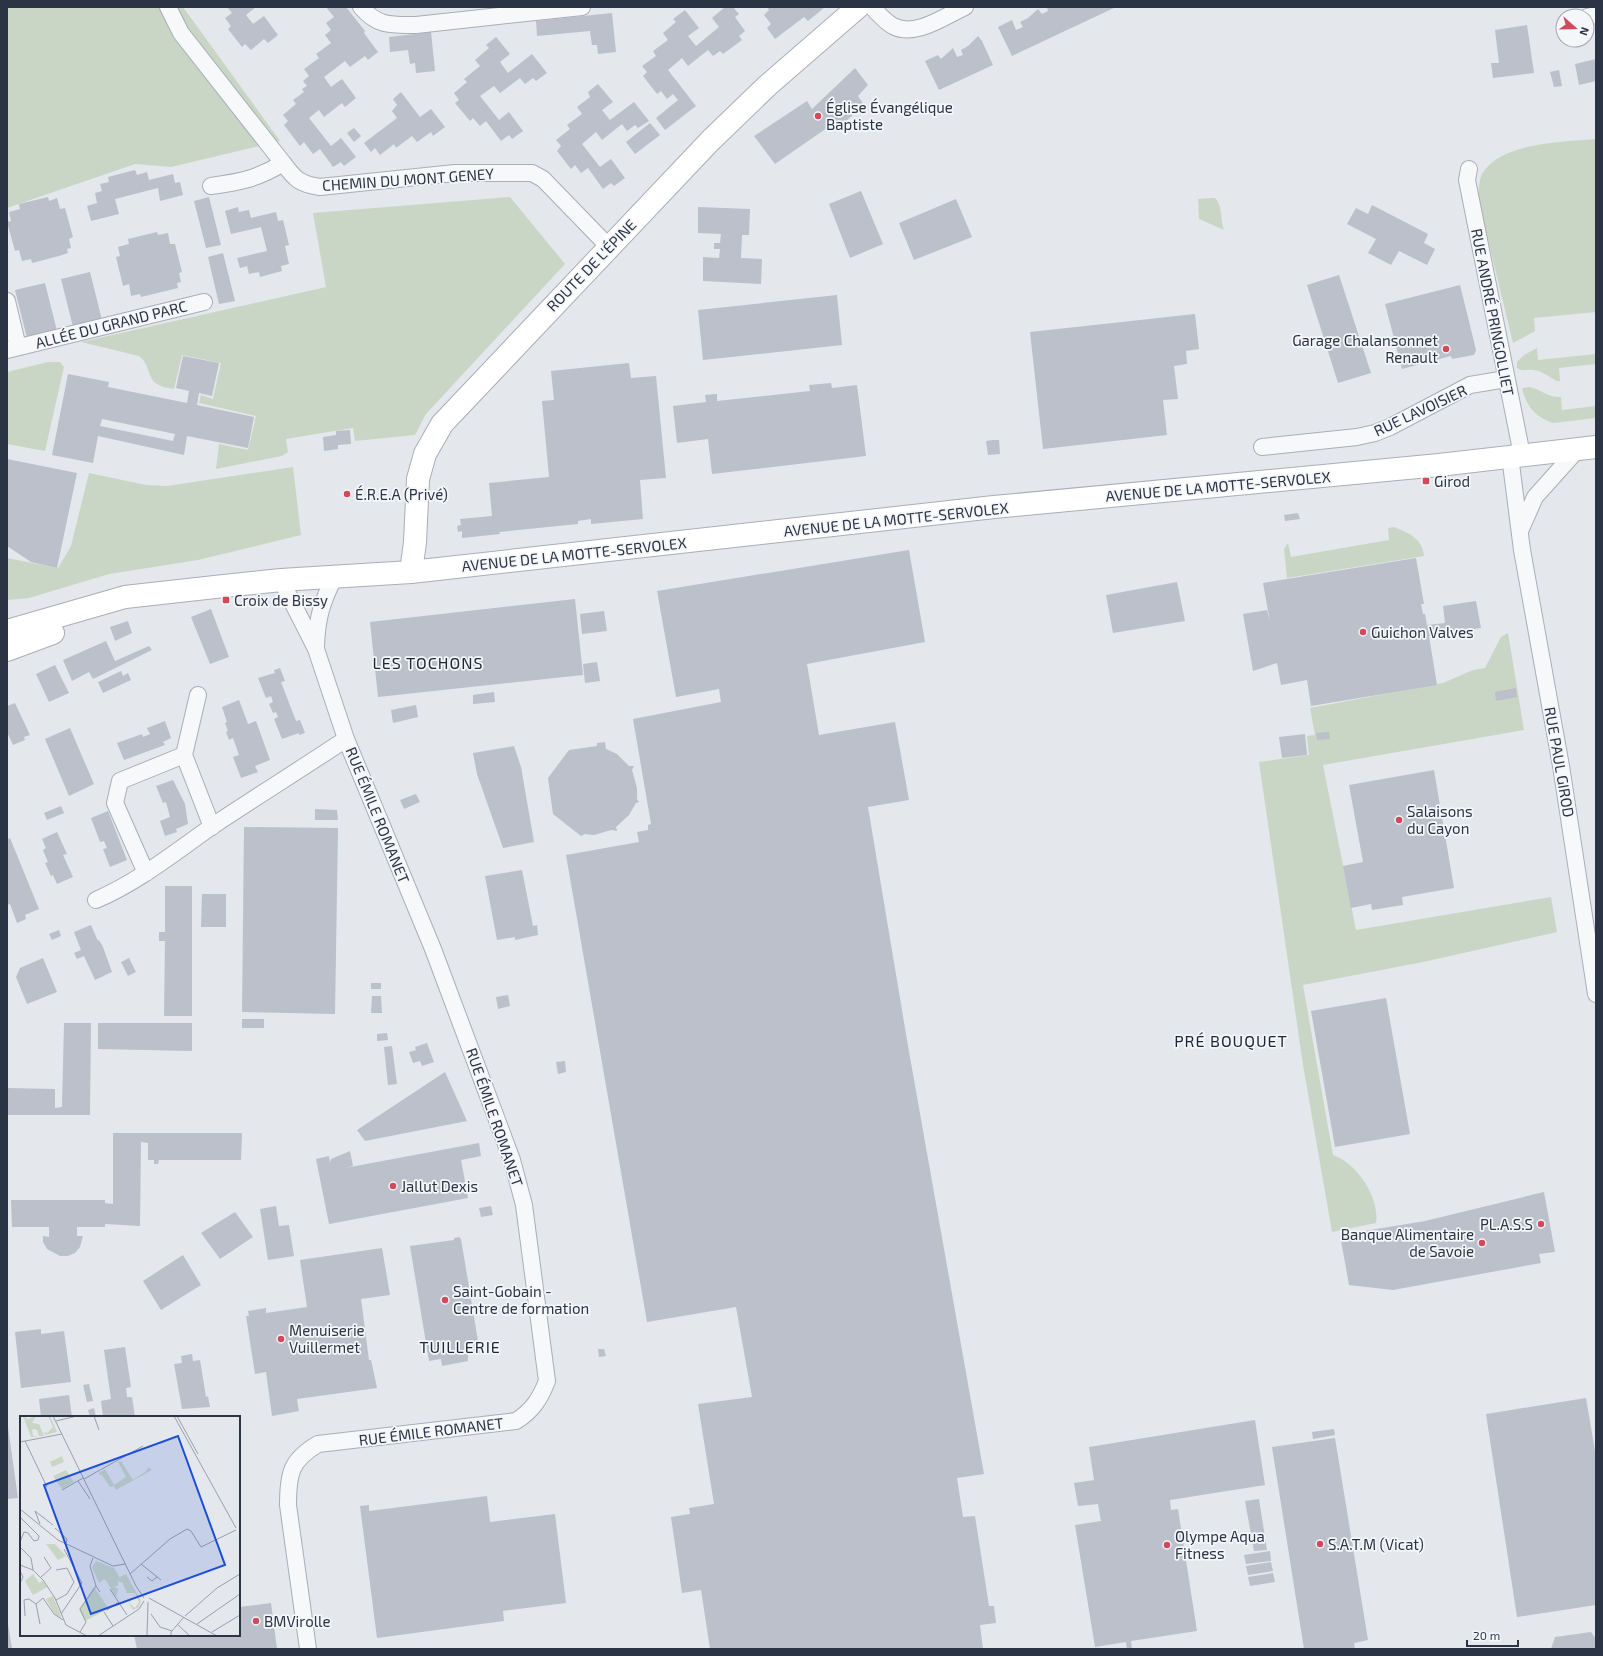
<svg xmlns="http://www.w3.org/2000/svg" width="1603" height="1656" viewBox="0 0 1603 1656" font-family="'Exo 2',sans-serif">
<rect width="100%" height="100%" fill="#e4e7ec"/>
<path fill="#c9d6c5" d="M7,7H183L280,141L171,167L135,164L7,208Z
M1596,139V312L1534,318L1535,331L1513,343L1478,198C1479,190 1479,180 1482,174C1501,142 1563,142 1596,139Z
M510,197L565,264L426,414L415,435L355,441L353,428L286,439L288,452L282,456L216,469L219,444L248,450L256,416L199,403L201,395L213,399L221,363L182,355L174,389C141,385 155,368 139,356L81,342L326,287L313,213Z
M1211,198H1215C1223,206 1220,220 1224,230L1199,219L1198,199Z
M1537,348L1538,360L1596,354V364L1559,368L1560,381H1557C1549,377 1543,371 1533,370C1527,369 1522,372 1517,368V362L1524,355Z
M48,362H60L64,367L45,451L7,444V372Z
M1529,387C1541,389 1548,398 1561,397L1562,410L1596,406V418L1553,423C1534,416 1527,407 1522,388Z
M293,467L301,535L198,560L109,574L29,598L7,600V558L58,568L71,546L89,473L146,485L167,486Z
M1394,527C1409,533 1423,539 1424,556L1287,578L1284,549L1288,543L1291,557L1389,540L1388,528Z
M1508,633L1524,730L1323,765L1356,930L1551,897L1557,932L1423,962L1303,985L1333,1155C1357,1163 1380,1198 1376,1223L1332,1232L1303,1065L1259,762L1309,755L1307,736L1315,735L1310,708L1443,683L1473,670L1485,668L1501,637Z"/>
<path fill="#bbc0ca" fill-rule="evenodd" d="M227,7H256L246,15L253,24L264,16L278,35L268,43L264,39L251,50L245,44L242,47L228,29L231,26L225,18L232,13Z
M326,7H346L365,31L364,33L378,52L368,60L365,56L350,67L345,61L324,77L331,87L342,79L356,98L345,107L342,103L324,117L319,110L309,118L331,146L341,138L356,157L344,166L341,162L333,167L320,149L313,154L304,142L300,146L284,125L288,121L283,115L296,104L293,100L304,92L302,89L307,86L303,81L309,76L304,69L319,58L316,54L331,43L325,35L331,30L326,23L334,17Z
M725,7H733L739,14L735,17L745,31L739,36L742,40L723,54L720,51L713,56L708,50L688,66L682,58L668,70L696,106L665,130L656,118L678,100L673,94L667,99L661,91L657,94L643,76L647,72L642,66L656,56L653,51L668,40L663,33L676,22L673,19L685,10L699,28L688,36L696,46L719,27L712,18Z
M767,7H823L824,8L808,21L804,17L775,39L767,28L771,24L764,15L769,10Z
M1047,7H1116L1012,56L998,27L1012,20L1016,30L1023,27L1020,22L1028,18L1038,9L1042,14L1048,11Z
M612,13L616,52L598,54L597,45H592L590,31L537,36L536,21Z
M1527,25L1534,73L1493,78L1491,63H1499L1495,30Z
M431,32L435,71L416,73L415,63L410,64L408,50L390,52L389,37Z
M978,36L982,41L993,65L939,90L925,61L938,55L941,59L953,48L957,57L963,55L961,50L968,46Z
M496,37L510,54L500,62L508,73L532,54L547,73L536,81L533,78L525,84L520,78L500,93L494,86L480,96L499,120L509,112L523,131L512,139L509,135L501,141L486,121L480,126L473,118L470,121L455,103L459,100L454,93L467,82L464,79L480,66L475,60L489,48L486,45Z
M1596,59V81L1579,85L1575,64Z
M855,68L868,85L858,96L864,105L837,129L834,123L775,164L754,136L807,101L812,109Z
M1559,70L1562,86L1554,87L1550,72Z
M598,84L613,102L602,110L610,120L634,102L649,121L638,128L635,125L627,131L622,124L602,140L596,132L582,144L600,167L611,159L625,178L614,186L611,183L603,189L588,168L581,173L575,165L571,169L557,151L561,146L556,140L570,129L567,125L582,114L577,107L590,97L588,92Z
M401,92L420,117L431,109L445,127L433,136L431,132L417,142L412,136L396,148L394,144L380,155L375,148L371,152L364,143L397,118L392,111L397,105L393,99Z
M650,123L660,135L635,154L626,142Z
M354,128L361,136L354,142L347,133Z
M135,170L137,175L147,172L149,180L173,174L175,183L180,182L183,195L160,201L158,188L115,199L119,214L91,221L87,206L97,203L95,193L102,191L100,184L109,182L108,177Z
M861,191L883,244L850,258L829,204Z
M48,197L49,201L57,198L60,209L65,208L73,237L69,239L71,248L67,249L68,253L59,256L32,263L31,259L22,261L19,250L15,251L7,222L11,221L9,212L20,209L19,204Z
M209,197L221,245L206,248L194,201Z
M956,199L972,237L914,260L899,223Z
M1372,205L1428,234L1424,243L1435,249L1427,265L1399,251L1391,265L1368,253L1376,239L1347,224L1356,208L1368,214Z
M238,207L239,212L249,210L251,218L276,212L278,221L283,220L289,245L285,246L289,264L281,266L282,271L260,277L259,272L249,274L247,266L240,268L237,258L267,251L261,227L231,234L225,211Z
M698,207L750,209L749,235H742L741,258L762,259L761,284L703,281V257L719,258L720,249H714V243H720L721,234L698,233Z
M157,232L158,235L168,233L170,244H175L182,272L179,273L181,282L177,283L178,288L141,297L140,294L131,296L129,284L123,286L116,257L120,256L118,247L129,244L128,239Z
M223,253L235,301L219,304L208,257Z
M90,272L102,320L73,327L61,279Z
M1339,275L1371,373L1338,383L1307,285Z
M45,283L57,331L27,338L15,290Z
M1460,285L1476,350L1474,355L1452,359L1451,356L1402,369L1385,304Z
M837,295L842,345L703,360L698,310Z
M1195,314L1199,349L1186,351L1187,364L1174,366L1178,399L1163,400L1167,435L1043,449L1030,332Z
M183,356L219,363L212,396L199,393L197,405L254,417L248,448L187,436L184,455L98,436L93,463L52,455L68,374L109,382L108,387L187,403L189,391L176,388ZM102,419L175,434L173,441L100,426Z
M629,363L631,378L656,376L666,478L640,480L643,519L591,524V519L578,521V524L499,532L500,534L462,538V531L458,532L457,526L461,525L460,519L492,516L489,483L549,477L542,401L554,400L551,371Z
M831,383L832,388L857,385L866,456L712,474L708,439L677,443L673,406L706,402L705,395L717,394V401L810,391L809,385Z
M350,430L351,444L338,445V449L324,451L323,437L336,435V431Z
M993,440H999L1000,454L988,455L986,441Z
M7,459L77,473L57,568L31,562L7,546Z
M1298,513L1300,519L1285,521L1284,515Z
M909,550L925,642L807,664L819,735L895,722L909,800L868,807L908,1046L984,1474L957,1478L963,1517L975,1516L989,1606H994L996,1623L980,1625L983,1649H710L701,1590L682,1593L671,1517L690,1514L689,1508L714,1504L698,1404L752,1397L736,1307L647,1322L566,855L639,842L637,832L648,830V825L651,824L633,719L721,702L719,689L676,697L657,591Z
M1416,558L1424,604H1421L1423,614H1425L1427,625L1445,623L1443,606L1476,601L1481,628L1429,636L1437,685L1311,706L1307,680L1281,685L1277,663L1253,671L1243,614L1267,610L1270,622L1263,583Z
M1177,582L1185,621L1113,633L1106,595Z
M575,599L583,675L378,697L370,622Z
M211,609L229,657L210,664L191,617Z
M604,611L607,631L582,634L580,614Z
M128,621L132,633L115,641L110,627Z
M106,641L115,661L149,646L152,650L93,679L89,672L72,681L63,660Z
M597,662L600,681L585,683L583,664Z
M55,665L69,693L49,702L36,674Z
M280,668L285,681L281,682L296,721L300,720L305,733L299,735V733L282,739L274,719L278,717L276,712L273,713L269,704L273,702L271,696L266,698L258,678L275,673L274,670Z
M121,671L123,676L128,673L131,680L103,693L98,682Z
M1516,688L1517,697L1496,701L1495,692Z
M494,692L495,702L473,704V695Z
M239,700L248,724L256,721L270,760L255,766L258,772L241,778L233,757L239,755L233,738L229,740L226,732L228,731L225,723L227,722L222,707Z
M15,703L30,735L24,737L25,740L13,745L7,732V706Z
M416,705L418,717L393,723L391,710Z
M165,721L171,738L163,742L165,745L124,760L117,743L142,734L143,737L150,734L147,728Z
M70,728L94,784L69,796L45,739Z
M1329,732L1330,739L1317,740L1316,733Z
M1305,734L1307,755L1282,758L1279,737Z
M605,742L606,749L617,754L629,766H634L632,770L637,788V799L639,802L636,803L629,815L616,827L617,831L611,830L594,835L585,834L581,836L553,814L548,778L569,750L597,746V743Z
M514,746L521,767L534,842L503,848L477,774L473,753Z
M1434,770L1454,888L1402,897L1403,905L1372,910L1371,904L1351,908L1343,866L1363,862L1349,785Z
M173,780L185,804L188,824L176,829L177,832L165,836L160,821L170,817L166,802L163,803L156,786Z
M416,794L420,802L404,809L400,800Z
M61,806L64,813L47,820L44,813Z
M315,809L337,810L338,820H315Z
M108,811L127,860L110,867L103,849L107,848L104,841L100,842L91,818Z
M244,827L338,828L335,1014L242,1012Z
M57,832L67,854L63,855L73,877L57,884L53,875L51,876L45,863L48,862L43,850L46,848L42,839Z
M10,838L39,909L25,915L26,919L17,923L10,904L7,905V840Z
M522,870L533,926L537,925L538,935L515,940V937L497,940L485,876Z
M165,886H192V1016H164L165,941H159V932H165Z
M202,894H226V927H201Z
M91,925L98,941L99,940L103,947L112,972L95,980L84,956L77,959L74,953L81,950L74,932Z
M59,930L61,936L52,940L49,934Z
M43,958L57,992L27,1004L16,977L20,968Z
M129,958L136,972L128,976L121,962Z
M371,983H381V989H371Z
M508,995L510,1006L498,1009L496,997Z
M372,996H381L382,1013H371Z
M1386,998L1410,1134L1335,1147L1311,1011Z
M242,1019H264V1028H242Z
M64,1023H91L90,1115H7V1088L55,1089V1108L62,1107Z
M98,1023H192V1051L98,1049Z
M387,1033L388,1040L377,1041V1034Z
M427,1043L434,1062L422,1066L420,1061L413,1063L409,1052L416,1050L415,1047Z
M392,1046L397,1084L388,1085L384,1047Z
M565,1061L566,1072L558,1074L556,1062Z
M445,1072L467,1121L365,1141L357,1130Z
M113,1133H242L241,1160H159L158,1164H154V1160H148V1143L141,1142L140,1226L105,1224V1227H77V1236H83L80,1247L75,1253L68,1256H60L47,1249L43,1242V1236L49,1237V1227H12L11,1200H105V1203L113,1204Z
M479,1143L481,1156L461,1160L468,1198L329,1224L316,1159L329,1156L330,1163L331,1159L350,1151L353,1166L345,1168Z
M1544,1192L1555,1252L1539,1254L1541,1263L1393,1290L1349,1285L1340,1235L1425,1221Z
M276,1206L279,1226L289,1225L294,1256L268,1260L260,1209Z
M491,1206L493,1215L481,1217L479,1208Z
M235,1212L253,1237L220,1259L201,1233Z
M459,1237L461,1239L480,1353L468,1355V1361L442,1366L441,1359L429,1361L410,1246L454,1240V1238Z
M382,1248L390,1295L361,1299L369,1360H371L377,1388L297,1399L299,1411L272,1416L266,1372L255,1374L246,1316H249L248,1311L266,1308V1313L307,1307L300,1260Z
M183,1255L201,1285L161,1310L143,1281Z
M41,1329V1334L64,1331L71,1382L21,1388L15,1332Z
M125,1347L131,1387L126,1388L127,1397H132L135,1417H103L101,1401L111,1399L104,1350Z
M598,1349H604L606,1356L599,1357Z
M192,1354L193,1361L200,1360L206,1397L208,1396L210,1407L182,1409L174,1364L182,1363L181,1356Z
M89,1384L93,1401L87,1402L83,1385Z
M69,1395L72,1417H41L39,1399Z
M1586,1398L1596,1457V1605L1517,1617L1486,1414Z
M94,1408L96,1417H90L88,1410Z
M7,1420L18,1498L7,1499Z
M1255,1420L1265,1485L1170,1500L1171,1510L1178,1509L1197,1631L1131,1641L1132,1649H1127L1126,1642L1095,1647L1075,1525L1101,1521L1098,1504L1078,1506L1074,1483L1094,1480L1089,1447Z
M1334,1429L1335,1435L1313,1439L1312,1432Z
M1335,1438L1368,1640L1354,1643L1355,1649H1304L1272,1447Z
M487,1496L490,1522L555,1514L566,1603L503,1611L504,1621L377,1638L360,1506L369,1505V1511Z
M1259,1499L1267,1550L1254,1551L1245,1501Z
M1270,1551L1271,1561L1246,1564L1244,1555Z
M1271,1562L1273,1571L1248,1575L1246,1566Z
M1273,1573L1275,1582L1250,1586L1248,1577Z
M271,1603L277,1649H137L134,1635H239V1607Z
M7,1624H8L12,1649H7Z
M1591,1632L1596,1639L1595,1649H1551L1555,1637Z"/>
<g fill="none" stroke-linecap="round" stroke-linejoin="round">
<g stroke="#a9aeb7" stroke-width="18">
<path id="street" d="M168,7L181,33L283,163C257,179 240,182 211,186
M361,7C378,27 392,25 416,25L582,7
M872,7C878,13 885,22 893,26C915,38 945,16 965,7
M1587,17L1596,15
M283,163C295,179 299,184 320,187L455,173H532L543,179L609,247
M1469,169L1467,180L1522,455
M7,301L18,347
M7,350L204,302
M1262,447L1357,437L1375,433L1390,427L1470,385L1506,379
M1510,456L1522,550L1561,766L1596,994
M1520,531L1535,497L1578,449
M281,580L316,649L346,739L433,949L512,1160L524,1205L547,1381C540,1399 532,1411 516,1421L318,1444C291,1460 288,1473 288,1505L308,1649
M316,646C317,618 322,601 335,576
M198,695L184,755L212,827
M146,873L115,803L120,781L184,755
M96,900C138,882 174,853 211,827C256,797 301,769 346,739"/>
</g>
<g stroke="#a9aeb7" stroke-width="24">
<path id="secondary" d="M411,572L415,542L418,479L425,454L442,424L710,141L767,86L858,7
M7,631L125,597L215,587L281,580L411,572L994,507L1439,465L1596,447
M7,650L53,633"/>
</g>
<use href="#street" stroke="#f7f8fa" stroke-width="16"/>
<use href="#secondary" stroke="#fff" stroke-width="22"/>
</g>
<g fill="#d1495b" stroke="#f4f6f9" stroke-width="1.5">
<circle cx="818" cy="116" r="4"/>
<circle cx="1446" cy="349" r="4"/>
<rect x="1422" y="477" width="8" height="8" rx="2"/>
<circle cx="347" cy="494" r="4"/>
<rect x="222" y="596" width="8" height="8" rx="2"/>
<circle cx="1363" cy="632" r="4"/>
<circle cx="1399" cy="820" r="4"/>
<circle cx="393" cy="1186" r="4"/>
<circle cx="1541" cy="1224" r="4"/>
<circle cx="1482" cy="1243" r="4"/>
<circle cx="445" cy="1300" r="4"/>
<circle cx="281" cy="1339" r="4"/>
<circle cx="1320" cy="1544" r="4"/>
<circle cx="1167" cy="1545" r="4"/>
<circle cx="256" cy="1621" r="4"/>
</g>
<g text-anchor="middle" dominant-baseline="central" stroke-width="3.5" stroke-linejoin="round" paint-order="stroke">
<g font-size="15" fill="#2b3445" stroke="#f4f6f9" text-anchor="start">
<text x="826" y="107">Église Évangélique<tspan x="826" dy="17">Baptiste</tspan></text>
<text x="1438" y="340" text-anchor="end">Garage Chalansonnet<tspan x="1438" dy="17">Renault</tspan></text>
<text x="1434" y="481">Girod</text>
<text x="355" y="494">É.R.E.A (Privé)</text>
<text x="234" y="600">Croix de Bissy</text>
<text x="1371" y="632">Guichon Valves</text>
<text x="1407" y="811">Salaisons<tspan x="1407" dy="17">du Cayon</tspan></text>
<text x="401" y="1186">Jallut Dexis</text>
<text x="1533" y="1224" text-anchor="end">PL.A.S.S</text>
<text x="1474" y="1234" text-anchor="end">Banque Alimentaire<tspan x="1474" dy="17">de Savoie</tspan></text>
<text x="453" y="1291">Saint-Gobain -<tspan x="453" dy="17">Centre de formation</tspan></text>
<text x="289" y="1330">Menuiserie<tspan x="289" dy="17">Vuillermet</tspan></text>
<text x="1175" y="1536">Olympe Aqua<tspan x="1175" dy="17">Fitness</tspan></text>
<text x="1328" y="1544">S.A.T.M (Vicat)</text>
<text x="264" y="1621">BMVirolle</text>
</g>
<g font-size="15" fill="#2b3445" stroke="#f4f6f9">
<text transform="translate(408 179) rotate(-4)">CHEMIN DU MONT GENEY</text>
<text transform="translate(591 265) rotate(-46)">ROUTE DE L'ÉPINE</text>
<text transform="translate(1493 312) rotate(79)">RUE ANDRÉ PRINGOLLIET</text>
<text transform="translate(111 324) rotate(-14)">ALLÉE DU GRAND PARC</text>
<text transform="translate(1420 410) rotate(-25)">RUE LAVOISIER</text>
<text transform="translate(1218 486) rotate(-5)">AVENUE DE LA MOTTE-SERVOLEX</text>
<text transform="translate(896 519) rotate(-6)">AVENUE DE LA MOTTE-SERVOLEX</text>
<text transform="translate(574 554) rotate(-6)">AVENUE DE LA MOTTE-SERVOLEX</text>
<text transform="translate(1560 762) rotate(80)">RUE PAUL GIROD</text>
<text transform="translate(378 815) rotate(68)">RUE ÉMILE ROMANET</text>
<text transform="translate(495 1117) rotate(71)">RUE ÉMILE ROMANET</text>
<text transform="translate(431 1431) rotate(-7)">RUE ÉMILE ROMANET</text>
</g>
<g font-size="16" letter-spacing="1" fill="#1d2536" stroke="#f4f6f9">
<text x="428" y="662">LES TOCHONS</text>
<text x="1231" y="1040">PRÉ BOUQUET</text>
<text x="460" y="1346">TUILLERIE</text>
</g>
</g>
<g transform="translate(20 1416)">
<rect width="220" height="220" fill="#e4e7ec"/>
<path d="M3,0L8,3L16,0L12,7L19,8L24,20H19L17,14L14,13L12,14L13,20L18,21H11ZM28,0H30L37,16L25,19L24,16L27,17L33,11ZM42,40L44,46L32,51L30,46ZM101,45L113,64L125,56L129,51L132,54L96,74L94,70L90,71L82,59L78,58L85,53L94,69L106,61L98,46ZM46,54L54,66L42,73L33,60ZM26,128H35L46,140L38,144ZM76,145L94,152L103,167L98,165V170H94L98,173L96,181L85,163L79,167L72,151ZM13,158L19,167L23,165L27,171L13,179L5,165ZM106,158L121,185L119,191L113,194L108,186L115,192L119,186L115,177H107L100,161ZM74,171L89,193L65,205L59,193ZM33,180L40,197L41,203L34,197L26,183Z" fill="#c9d6c5"/>
<path fill="none" stroke="#9a9fa9" stroke-width="1" d="M33,0L116,170L124,182M74,0L79,14M154,0L216,112M157,0L178,38M36,5L57,0M5,25L27,71M0,26L42,18M64,63L123,30M58,65L70,83M42,74L63,62M0,93L38,124L93,150L105,148M0,101L19,120L18,124L14,125L8,117L4,116L0,126M20,108L15,95L33,109M35,112L47,123L46,128M0,131L11,142L13,154M73,142L70,150L76,170M121,148L141,164M0,149L13,154L23,164L35,182L46,209L67,220M36,154L47,152L54,166L47,178L36,184M110,158L150,123L167,113L171,115L181,131L216,114M21,161L31,152L24,141M127,161L132,165L137,161M0,167L3,161L0,155M90,173L107,199M129,182L197,220M16,188L20,208M87,194L99,186M84,196L93,210M41,198L62,167L44,133M131,198L140,211L152,215M5,200L4,184L9,183L16,188L23,182L34,198L43,204M165,200L197,172L220,158M157,208L170,220M177,208L220,178M60,216L66,206L60,193L76,170L80,176M192,216L220,199M78,220L119,193L124,185M127,220L128,186M151,220V216L164,201"/>
<path fill="#1d4ed8" fill-opacity="0.15" stroke="#1d4ed8" stroke-width="2" d="M158,20L205,149L71,198L24,69Z"/>
<rect width="220" height="220" fill="none" stroke="#2b3445" stroke-width="2"/>
</g>
<rect width="1603" height="1656" fill="none" stroke="#2b3445" stroke-width="16"/>
<g transform="translate(1575 28) rotate(110)"><circle r="19" fill="#f4f6f9" stroke="#a4a8b1"/>
<path d="M0-3L7 15L0 10L-7 15Z" fill="#d1495b"/>
<text y="-6" font-size="11" font-weight="bold" text-anchor="middle" fill="#2b3445">N</text>
</g>
<path d="M1467 1640v6h51v-6" fill="none" stroke="#2b3445" stroke-width="2"/>
<text x="1473" y="1640" font-size="12" fill="#2b3445" stroke="#f4f6f9" stroke-width="3" paint-order="stroke">20 m</text>
</svg>
